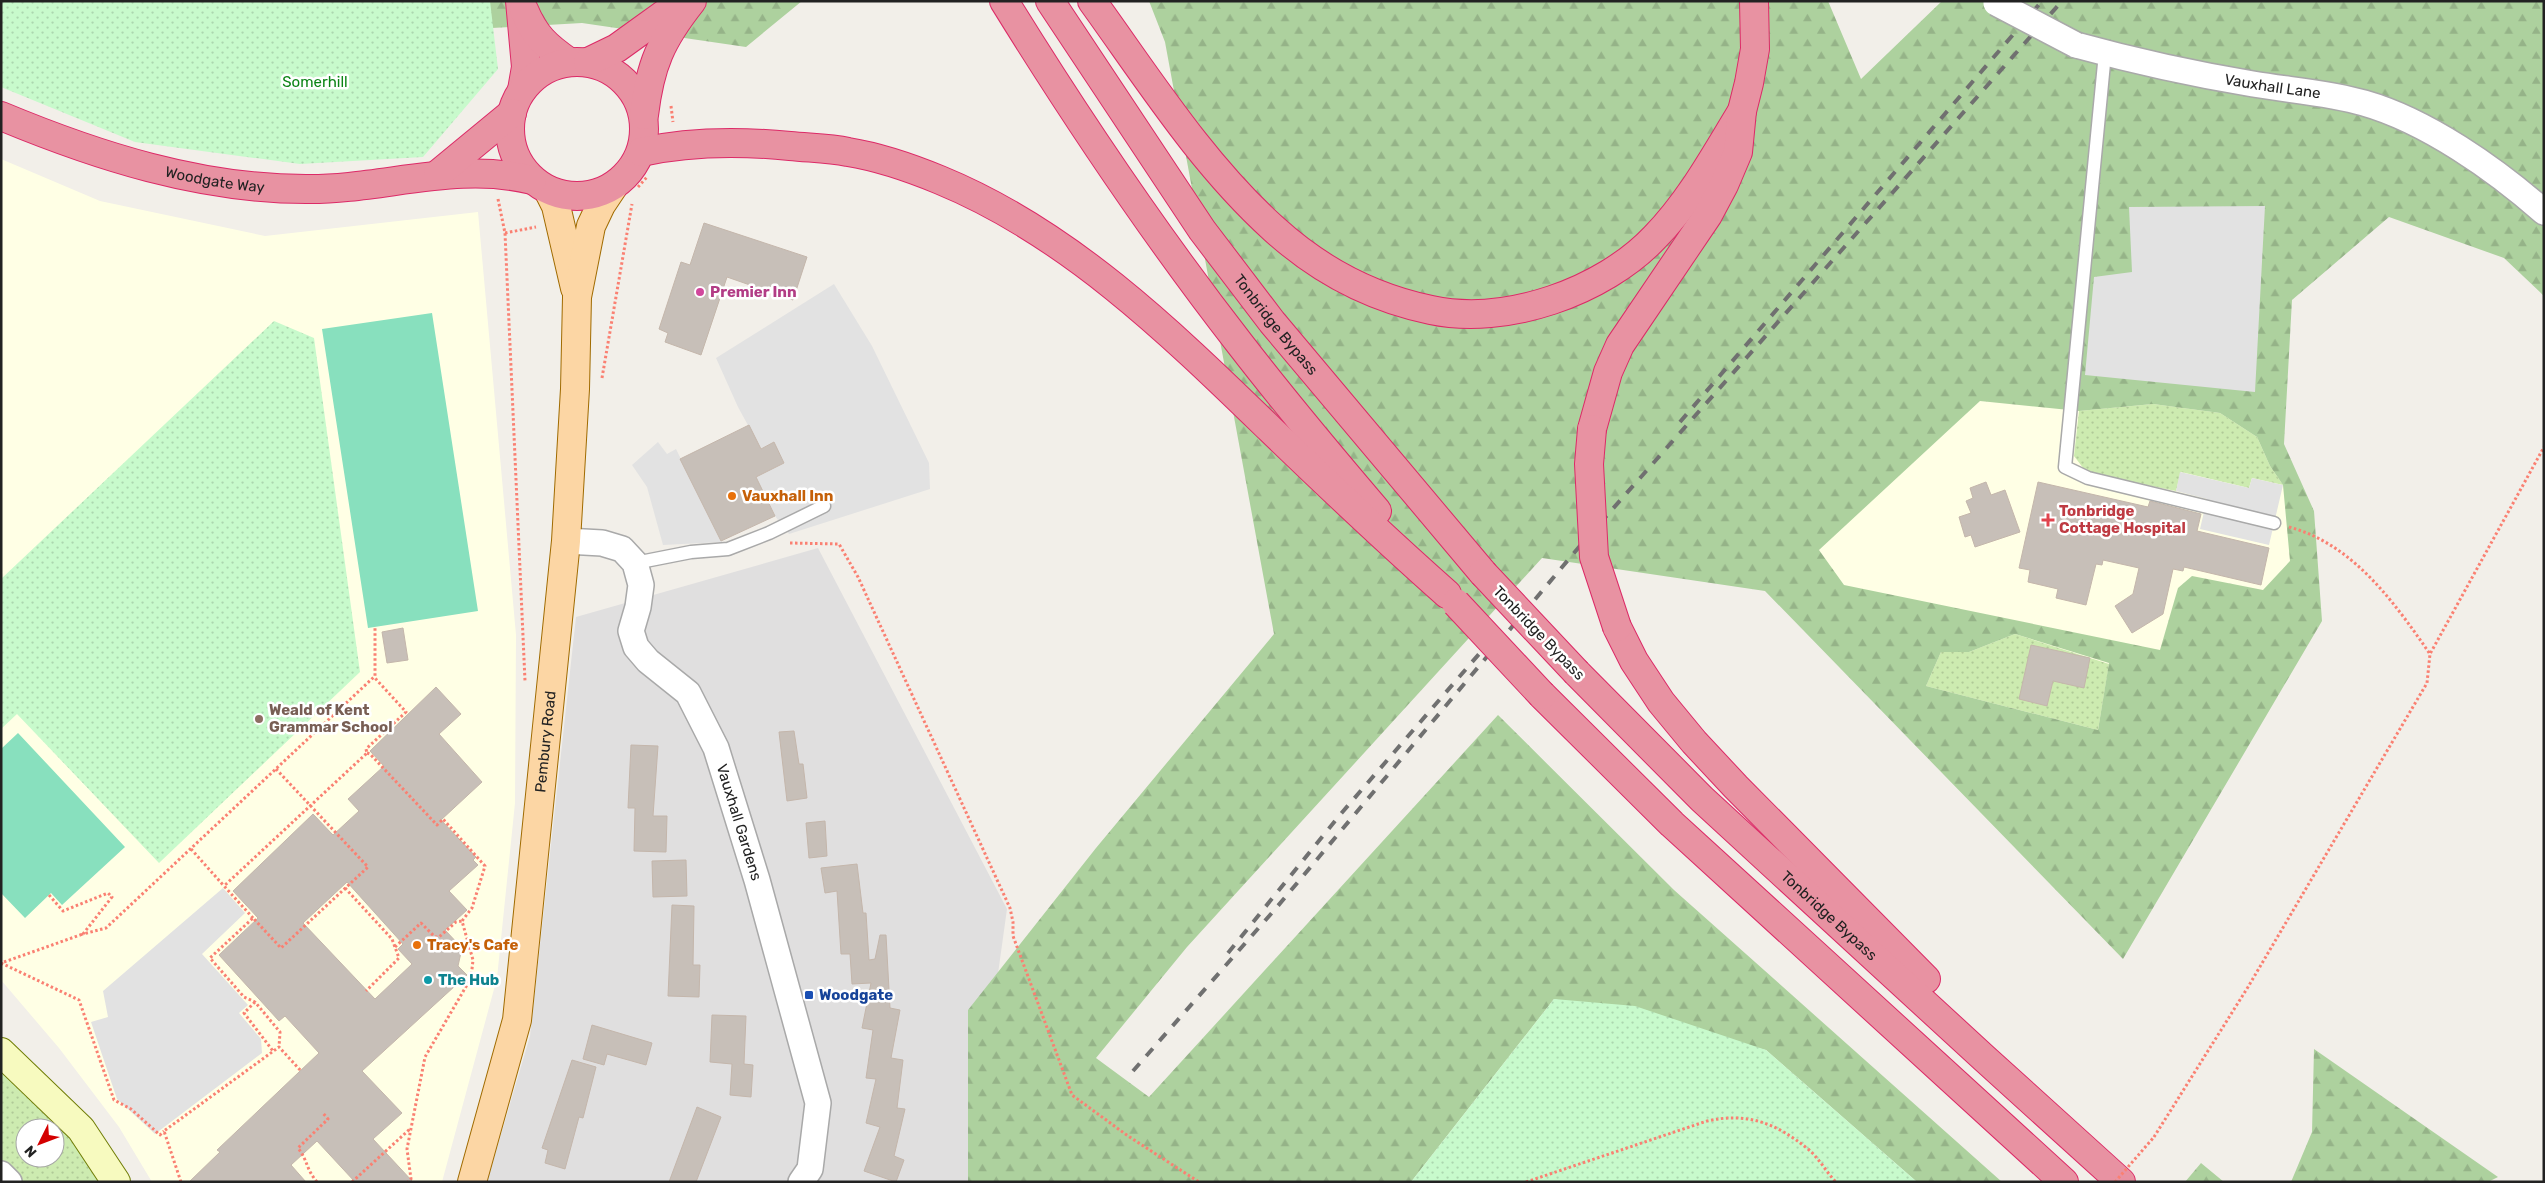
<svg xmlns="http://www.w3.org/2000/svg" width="2545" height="1183" viewBox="0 0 2545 1183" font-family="Rubik,sans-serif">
<defs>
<pattern id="grass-dots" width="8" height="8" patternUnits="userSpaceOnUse" patternTransform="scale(1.25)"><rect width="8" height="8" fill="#cdebb0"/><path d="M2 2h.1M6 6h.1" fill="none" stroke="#b0c997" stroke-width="1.8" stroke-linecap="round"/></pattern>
<pattern id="forest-firs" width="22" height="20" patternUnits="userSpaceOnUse" patternTransform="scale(1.25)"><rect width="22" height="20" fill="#add19e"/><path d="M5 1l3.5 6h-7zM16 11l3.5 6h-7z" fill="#95b388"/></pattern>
<pattern id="park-dots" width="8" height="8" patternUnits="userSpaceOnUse" patternTransform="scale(1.25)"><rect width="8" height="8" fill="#c8facc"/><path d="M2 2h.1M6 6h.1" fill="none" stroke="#acd6af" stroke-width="1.8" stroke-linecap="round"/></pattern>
</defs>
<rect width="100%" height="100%" fill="#f2efe9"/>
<path fill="#e0dfdf" d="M818,548L1007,909L969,1182H487L530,1036L576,617Z"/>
<path fill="#ffffe5" d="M1,159L100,201L265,236L478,212L516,635L515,803L497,978L442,1182H152L119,1127L59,1048L1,980Z
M2010,300L2273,416L2304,590L2106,873L1768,552Z"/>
<path fill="url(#grass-dots)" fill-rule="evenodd" d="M2153,404L2220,413L2257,437L2270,466L2283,485L2252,478L2249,488L2181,472L2176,491L2087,473L2074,456L2079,411Z
M2015,634L2109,664L2098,730L1926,686L1941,652H1969Z
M1,1052L116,1182H9L1,1174ZM25,1128H55V1158H25Z"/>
<path fill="url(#forest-firs)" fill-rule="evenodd" d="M281,1H802L746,47L582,23L314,38Z
M1149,1H1828L1861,79L1942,1H2544V296L2504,258L2389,217L2292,300L2284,444L2314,511L2322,621L2123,959L1765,591L1542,558L1187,947L1096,1058L1149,1097L1498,715L1674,890L2002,1182H1917L1766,1050L1554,999L1411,1182H968V1010L1096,848L1274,634L1165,42ZM1980,401L2079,411L2153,404L2220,413L2257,437L2270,466L2283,485L2290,561L2263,590L2192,576L2178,588L2160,650L1844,585L1819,550ZM2015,634L2109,663L2098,730L1926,686L1941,652H1969Z
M2314,1049L2498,1177L2488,1182H2291L2312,1132Z
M2201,1163L2224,1182H2185Z"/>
<path fill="url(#park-dots)" d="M1,1H490L498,69L423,157L300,164L135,142L1,87Z
M274,321L314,338L360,672L159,863L17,714L1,729V579Z
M1554,999L1635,1006L1766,1050L1917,1182H1411Z"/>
<path fill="#88e0be" d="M432,313L478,611L368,628L322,329Z
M18,733L125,847L62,905L51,893L25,918L1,893V749Z"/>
<path fill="#e2e2e2" d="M2265,206L2255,392L2085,375L2094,277L2132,272L2129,207Z
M834,284L872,346L929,463L930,489L789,534L775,516L756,477L784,463L774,442L761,449L738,407L716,358Z
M658,442L667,454L676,449L722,542L663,545L647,487L632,465Z
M2180,472L2249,488L2252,478L2283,485L2269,545L2200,529L2207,499L2176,491Z
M223,888L245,913L202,954L248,1005L239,1013L261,1039L262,1053L155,1134L117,1099L91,1022L108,1017L103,991Z"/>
<path fill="#c7bfb8" stroke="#c4b6ab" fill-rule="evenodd" d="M704,223L807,257L793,300L727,277L701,355L665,342L668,333L659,329L681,262L690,265Z
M749,425L761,449L774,442L784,463L756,477L775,516L721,541L680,459Z
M1986,482L1991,495L2005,490L2020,532L1975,547L1971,535L1965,537L1959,517L1971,513L1966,501L1973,498L1970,488Z
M2038,482L2148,507L2150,501L2201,514L2197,531L2269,548L2261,585L2184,567L2183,571L2173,569L2163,614L2132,633L2115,606L2133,594L2139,568L2103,560L2102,565L2096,564L2086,605L2056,598L2058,589L2028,582L2030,570L2019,568Z
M403,628L408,660L387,663L382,632Z
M2031,645L2090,658L2084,688L2053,681L2047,706L2019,699Z
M436,687L461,714L439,734L482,782L441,820L476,857L473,860L478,865L449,891L467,910L445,930L462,948L458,966L467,975L362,1071L402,1113L373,1139L413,1182H355L317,1141L291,1165L306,1182H189L220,1152L217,1150L319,1053L285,1016L279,1021L219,955L258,918L233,891L313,814L333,835L359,811L348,799L384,766L370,751ZM347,882L403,944L398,949L412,964L375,999L303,923Z
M794,731L799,764H803L807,798L787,801L779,732Z
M631,745L658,746L653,816H667L666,852L634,851L635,808H628Z
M825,821L827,856L809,858L806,823Z
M686,860L687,896L653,897L652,861Z
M857,864L863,913H866L869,960L875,959L880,935H886L890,1008L900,1010L891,1058L903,1060L897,1108L905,1109L894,1156L904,1160L896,1182L864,1171L880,1127L866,1123L876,1079L866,1078L873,1030L862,1028L871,983L852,984L850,954H841L837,891L825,893L821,868Z
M672,905L694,906L693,965H700L699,997L668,996Z
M712,1015L746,1016L744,1064L753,1065L751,1097L730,1095L732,1064L710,1062Z
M592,1025L652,1043L646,1065L607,1054L604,1065L583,1059Z
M572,1060L596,1067L583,1118L579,1117L565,1169L545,1163L548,1150L542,1148Z
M697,1107L721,1117L696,1182H669Z"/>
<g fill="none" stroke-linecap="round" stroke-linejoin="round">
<g stroke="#a9a9a9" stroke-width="15">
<path id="lane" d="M2105,53L2065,467L2088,478L2274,523
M635,563L691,552L728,549L769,533L824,506"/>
</g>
<g stroke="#a9a9a9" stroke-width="28">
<g id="street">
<path id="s1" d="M2076,45C2134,61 2193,74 2253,84C2288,90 2331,93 2364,103C2427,121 2495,169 2544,212"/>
<path id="s2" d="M566,541L602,543L622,549L635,563L641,585L638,607L631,631L636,647L648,661L688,693L716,748L757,880L818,1103L810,1169L801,1182"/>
<path d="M1,1174L9,1182"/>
</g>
</g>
<g stroke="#707d05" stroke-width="30">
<path id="secondary" d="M1,1052L81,1129L116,1182"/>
</g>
<g stroke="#a06b00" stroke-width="30">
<g id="primary">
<path d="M548,190L556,206L575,288"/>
<path id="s3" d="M472,1182L517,1020L566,541L575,389L577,297L591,226L601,205L613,187"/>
</g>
</g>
<g stroke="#dc2a67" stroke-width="30">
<g id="highway">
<path d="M520,1L526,67L522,90"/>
<path d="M1004,1C1077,119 1155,235 1240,344C1284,401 1330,456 1377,511"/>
<path id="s4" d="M1050,1L1202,230L1272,322L1483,573"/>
<path d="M1092,1C1149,80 1202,164 1274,229C1319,270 1373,298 1431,310C1506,326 1603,292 1655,237C1691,200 1715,155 1742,111"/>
<path d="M524,10C535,36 546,46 569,62"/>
<circle cx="577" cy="129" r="67"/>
<path d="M588,62L617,48L681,2"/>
<path d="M644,115C650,65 661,40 692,1"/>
<path id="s5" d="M1,116C97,156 200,189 306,189C381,190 457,161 532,180"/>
<path d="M641,152C691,141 739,141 790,146C809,148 829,148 848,152C879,157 911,168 940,180C1069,233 1172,334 1270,429C1328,485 1386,540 1447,594"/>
<path d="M438,174L512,113"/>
<path d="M1592,429L1608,372L1620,345L1708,215L1724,185L1738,152L1742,111L1749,83L1755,49L1754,1"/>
<path d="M1617,627L1634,661L1661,702L1694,742L1736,787L1926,979"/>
<path id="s6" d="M1577,673L1702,799L1984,1058L2121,1182"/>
<path d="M1542,695L1672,824L2064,1182"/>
</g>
</g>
<path stroke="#fa8072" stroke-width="3" stroke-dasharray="2.5 2.5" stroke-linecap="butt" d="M671,106L673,122
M638,187L647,177
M498,199L505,233L525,681
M505,233L536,227
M602,378L632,204
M2289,527C2353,544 2394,602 2430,654
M790,543L839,544L858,577L1010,908L1013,922V936L1072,1095L1128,1136L1199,1182
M367,753L370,754L437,825L443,819L485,866L472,908L462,921L473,960L471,978L425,1057L407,1149L411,1179L408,1182
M276,769L368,867L281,948L253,918L210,958L244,997L255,1002L280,1032L279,1047
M191,849L224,886
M345,888L392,939L399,958L366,991
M49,895L63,911L108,893L112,897L83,934L106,928L375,676V627
M253,918L224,886L367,753L366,749L406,712L374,677
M395,947L421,923L435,937H439L456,922L462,921
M4,962L83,934
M1,963L79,1000L114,1100L131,1109L160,1135L164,1131
M255,1002L244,1013L273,1051
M2154,1137L2248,987L2427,683L2430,654L2544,447
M181,1182L164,1131L279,1047L301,1071
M317,1182C306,1169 308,1161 298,1148L328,1119L322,1112
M352,1182L411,1128
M1526,1182L1707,1121C1747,1112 1776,1123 1808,1149C1819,1158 1826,1172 1836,1182"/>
<use href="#lane" stroke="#fff" stroke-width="12"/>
<use href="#street" stroke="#fff" stroke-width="25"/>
<use href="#secondary" stroke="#f7fabf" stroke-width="28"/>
<use href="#primary" stroke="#fcd6a4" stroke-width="28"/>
<use href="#highway" stroke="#e892a2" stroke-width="28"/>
<path stroke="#707070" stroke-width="4" stroke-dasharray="10 10" stroke-linecap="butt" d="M1680,422L2042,1
M1228,953L1339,816L1492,639
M1133,1071L1277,907L1579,547L2062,1"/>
<g stroke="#a9a9a9" stroke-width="28" stroke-linecap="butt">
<path id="street-bridge" d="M1996,3L2076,45"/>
</g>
<g stroke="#dc2a67" stroke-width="30" stroke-linecap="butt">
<path id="highway-bridge" d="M1592,429L1589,464L1594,557L1617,627
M1483,573L1577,673
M1456,603L1542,695"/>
</g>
<path stroke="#fa8072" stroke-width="3" stroke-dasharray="2.5 2.5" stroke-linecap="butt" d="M2115,1182L2154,1137"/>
<use href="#street-bridge" stroke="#fff" stroke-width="25"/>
<use href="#highway-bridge" stroke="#e892a2" stroke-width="28"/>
</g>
<circle fill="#d1479c" stroke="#fff" stroke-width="2" cx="700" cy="292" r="5"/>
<g fill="#e8710a" stroke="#fff" stroke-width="2">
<circle cx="732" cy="496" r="5"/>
<circle cx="417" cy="945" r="5"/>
</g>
<path fill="#e0444e" stroke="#fff" stroke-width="2" d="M2045.5 512.5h5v5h5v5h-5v5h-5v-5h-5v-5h5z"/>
<circle fill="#8d6e63" stroke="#fff" stroke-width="2" cx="259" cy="719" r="5"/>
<circle fill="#0f9aa8" stroke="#fff" stroke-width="2" cx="428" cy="980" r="5"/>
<rect fill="#1a4fb4" stroke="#fff" stroke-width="2" x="804" y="990" width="10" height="10" rx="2.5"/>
<g text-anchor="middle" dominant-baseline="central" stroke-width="5" stroke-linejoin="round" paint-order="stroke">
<g font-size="15" fill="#0c8416" stroke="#fff">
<text x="315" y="82">Somerhill</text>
</g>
<g font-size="15" fill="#222" stroke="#fff">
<text stroke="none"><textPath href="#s1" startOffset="201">Vauxhall Lane</textPath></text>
<text stroke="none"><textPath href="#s5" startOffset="224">Woodgate Way</textPath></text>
<text stroke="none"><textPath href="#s4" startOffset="395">Tonbridge Bypass</textPath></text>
<text transform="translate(1539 633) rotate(46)">Tonbridge Bypass</text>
<text stroke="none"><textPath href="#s3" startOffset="448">Pembury Road</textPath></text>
<text stroke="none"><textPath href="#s2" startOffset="372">Vauxhall Gardens</textPath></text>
<text stroke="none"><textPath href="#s6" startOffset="350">Tonbridge Bypass</textPath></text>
</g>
<g font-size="15" font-weight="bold" fill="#b23c85" stroke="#fff" text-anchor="start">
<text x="710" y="292">Premier Inn</text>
</g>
<g font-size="15" font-weight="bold" fill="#c56008" stroke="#fff" text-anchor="start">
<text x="742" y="496">Vauxhall Inn</text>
<text x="427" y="945">Tracy's Cafe</text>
</g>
<g font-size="15" font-weight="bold" fill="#be3a42" stroke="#fff" text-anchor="start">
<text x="2059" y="511">Tonbridge<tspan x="2059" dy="17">Cottage Hospital</tspan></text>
</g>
<g font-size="15" font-weight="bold" fill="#785e54" stroke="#fff" text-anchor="start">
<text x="269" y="710">Weald of Kent<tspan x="269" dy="17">Grammar School</tspan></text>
</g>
<g font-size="15" font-weight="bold" fill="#0d838f" stroke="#fff" text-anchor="start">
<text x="438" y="980">The Hub</text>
</g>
<g font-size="15" font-weight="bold" fill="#164399" stroke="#fff" text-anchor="start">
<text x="819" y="995">Woodgate</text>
</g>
</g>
<rect width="2545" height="1183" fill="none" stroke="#222222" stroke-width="5"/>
<g transform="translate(40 1143) rotate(228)"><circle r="24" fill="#ffffff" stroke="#a7a7a7"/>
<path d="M0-4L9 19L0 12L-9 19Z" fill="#d40000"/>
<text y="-8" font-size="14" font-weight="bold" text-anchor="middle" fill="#222222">N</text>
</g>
</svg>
